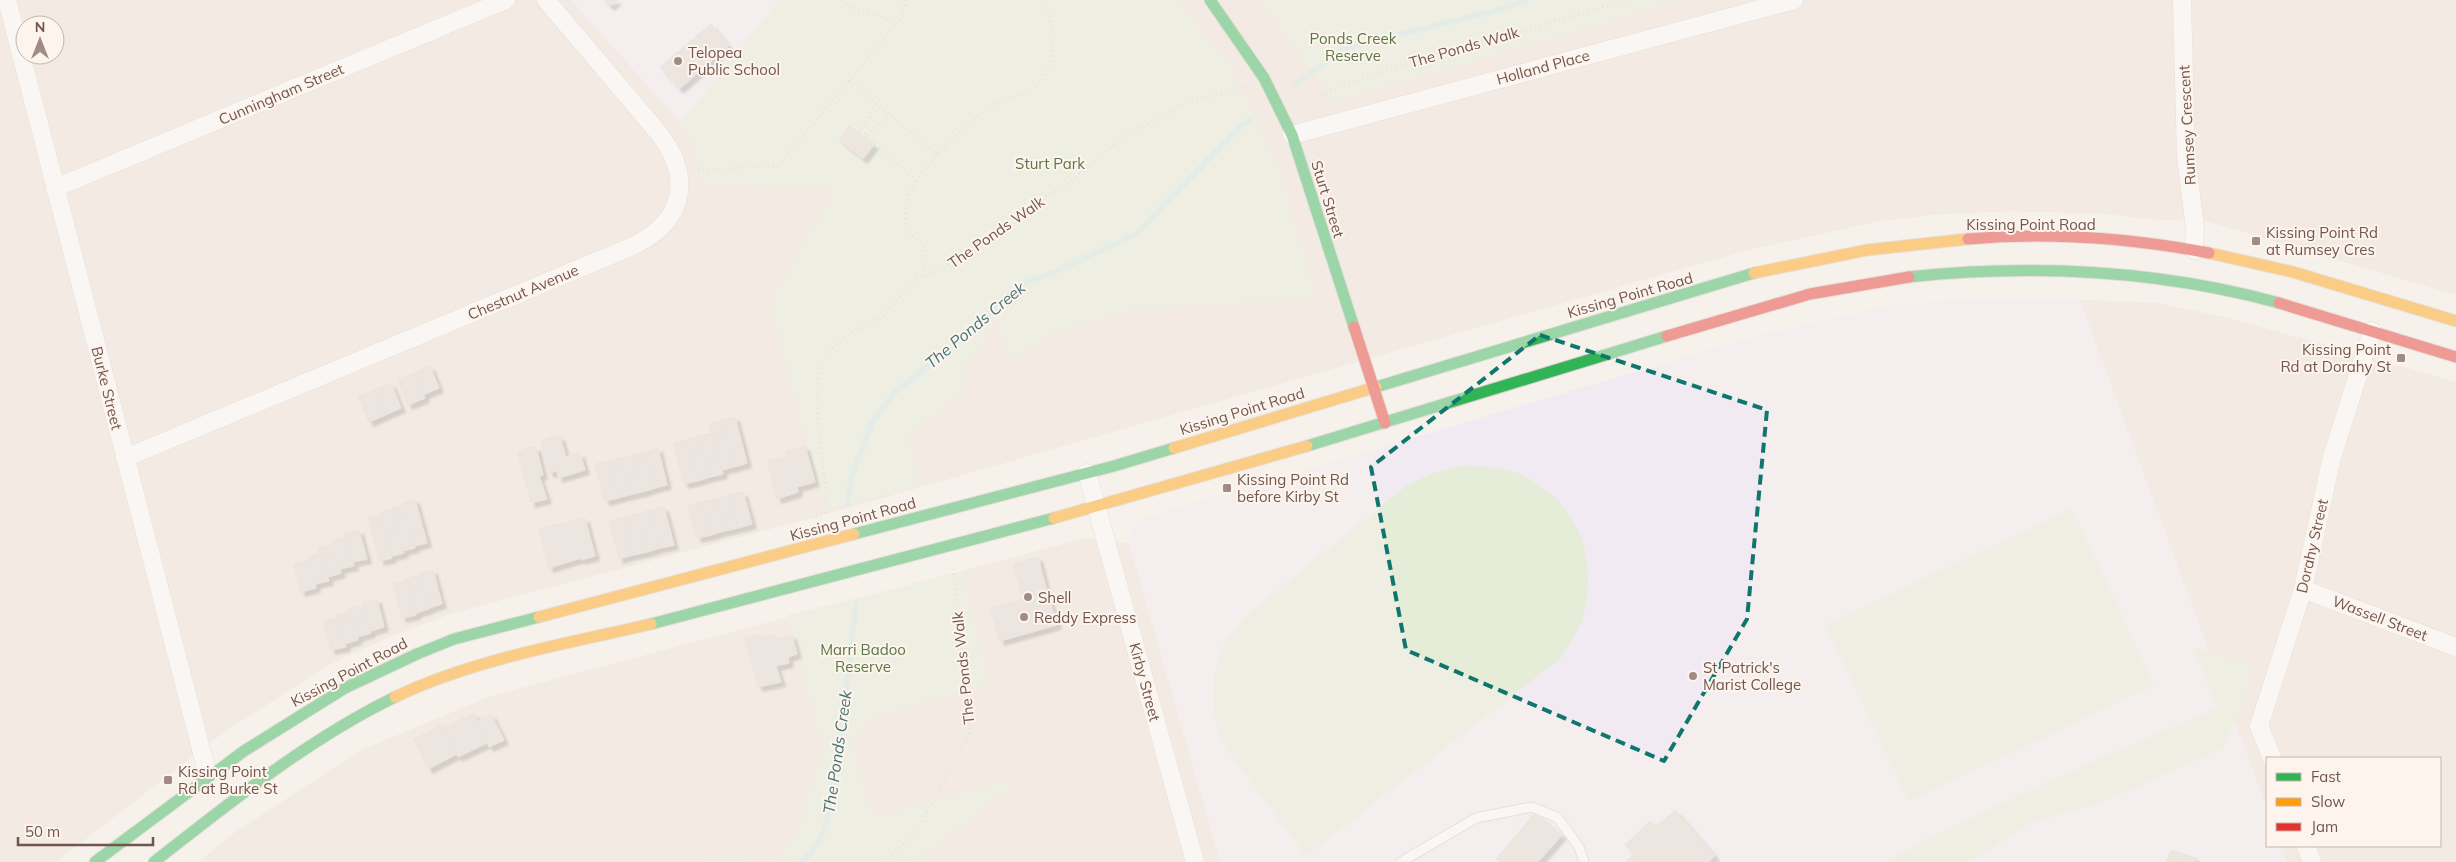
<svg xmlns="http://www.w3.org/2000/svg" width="2456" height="862" viewBox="0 0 2456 862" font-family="Mulish,sans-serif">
<defs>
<filter id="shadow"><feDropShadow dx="4.5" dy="4.5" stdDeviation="1" flood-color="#0004"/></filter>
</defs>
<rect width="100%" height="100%" fill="#f6f1eb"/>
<path fill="#eee3d9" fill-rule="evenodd" d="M0,0H2456V295L2209,222L2151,219L2105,214L2011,211L1932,215L1880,221L1748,250L816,517L453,613L389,637L332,663L223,733L56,862H0ZM25,25H55V55H25Z
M2080,300L2157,303L2233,319L2456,382V862H199L231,835L359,751L491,696L1086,538L1129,543ZM2267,758H2440V846H2267Z"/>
<path fill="#f1eaf2" d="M571,0H779L681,123Z
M1961,300H2080L2267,808V846H2281L2287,862H1220L1129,543L1131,530L1143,518L1760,335L1887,306Z"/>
<path fill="#e5ecd7" d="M779,0H1177L1232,67L1280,173L1317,298L1133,309L1051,334L1009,360L997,319L981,347L963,369L966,389L908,436L920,485L822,511L814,469L770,303L836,189L701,184L696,152L681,123Z
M1260,0H1682L1335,102Z
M1461,466C1481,466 1499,467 1518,473C1525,476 1532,481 1538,485C1582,511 1596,564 1584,613C1581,628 1569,644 1562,657L1306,856L1221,742L1214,712L1213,680L1222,648L1243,618L1406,486L1431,474Z
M2072,509L2154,685L1909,801L1825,625Z
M962,572L989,684L882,714L868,720L852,738L872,817L1021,778L915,862H777L799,833L812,777L824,754L788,615Z
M2193,648L2252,664L2241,708L2223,748L2102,802L2032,822L1969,862H1888L1924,840L2094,761L2218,708Z
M746,849L750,862H703Z"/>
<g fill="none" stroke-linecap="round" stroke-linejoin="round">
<path stroke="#cee6e5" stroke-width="5.5" d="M1295,85L1343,49L1502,9L1526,0
M847,505L851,478L872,423L893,394L972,330L1003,300L1026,282L1057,271L1136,234L1238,129L1251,119
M801,862L812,852L821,837L827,820L839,747L856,604"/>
</g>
<path fill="#e2d9d3" stroke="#dfd4ce" filter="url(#shadow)" d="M604,0H617L610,6Z
M711,24L729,46L679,89L660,67Z
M849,126L874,145L863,159L839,140Z
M430,366L439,388L423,395L414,373Z
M414,373L425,398L408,405L398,380Z
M391,383L401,408L385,415L374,390Z
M374,390L385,415L369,422L358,396Z
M735,417L747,463L734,467L722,420Z
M722,420L734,467L722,470L709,424Z
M712,433L723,474L710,477L699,436Z
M555,435L556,437L560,436L566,457L580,453L585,470L558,478L557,471L549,473L541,441Z
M699,436L710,477L697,481L686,440Z
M686,440L697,481L684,484L673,443Z
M531,446V448L536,447L543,475L539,476L547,499L531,503L518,452Z
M805,446L815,482L797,487L798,492L777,499L767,461L787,456L785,451Z
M658,448L667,485L655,488L645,452Z
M645,452L655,488L642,492L633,455Z
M633,455L642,492L629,495L620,458Z
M620,458L629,495L618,498L608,461Z
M608,461L618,498L605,501L595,464Z
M743,492L752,524L738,528L730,495Z
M730,495L738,528L724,531L716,499Z
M415,499L427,543L414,546L403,503Z
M716,499L724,531L711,535L702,502Z
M702,502L711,535L697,538L688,506Z
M403,505L415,548L403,551L392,508Z
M664,507L674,545L660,548L650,510Z
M392,509L404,553L392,556L380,513Z
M650,510L660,548L647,552L637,514Z
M637,514L647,552L633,555L623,517Z
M381,515L392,558L380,561L368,518Z
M623,517L633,555L619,559L609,521Z
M585,518L595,556L581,560V558L549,568L539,529Z
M359,530L367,559L353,562L344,534Z
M345,537L354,566L340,569L331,541Z
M332,545L341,573L328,577L318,548Z
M320,553L329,581L315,584L307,556Z
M1038,557L1047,592L1023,599L1013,564Z
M309,560L316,588L301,592L294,564Z
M433,570L442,604L429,608L419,574Z
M420,575L429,609L416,613L406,579Z
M407,580L416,615L402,618L393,584Z
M1047,592L1057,625L1000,641L990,609Z
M377,599L384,627L371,631L362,603Z
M362,606L371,633L357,637L349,609Z
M349,611L358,640L345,644L336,615Z
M336,618L346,647L331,650L323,621Z
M760,635L761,638L776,635L777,639L792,635L797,654L788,657L789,663L776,666L781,682L758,687L745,638Z
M474,713L487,743L458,757L445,727Z
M491,714L504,740L489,747L476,722Z
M443,724L457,754L428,769L414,739Z
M1675,810L1715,856L1708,862H1625L1634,855L1625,845L1650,821L1656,827Z
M1535,813L1562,835L1538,862H1500L1496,859Z
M2171,850L2196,858L2194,862H2166Z"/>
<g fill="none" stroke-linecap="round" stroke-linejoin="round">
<g stroke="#d4ccc8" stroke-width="11">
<path id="lane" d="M1401,862L1476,818L1532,807L1558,818L1579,847L1584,862"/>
</g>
<g stroke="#d4ccc8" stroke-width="19">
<path id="street" d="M7,0L208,776
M2182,0L2186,156L2195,228L2194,250
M1292,135L1794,0
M55,188L506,0
M125,458L633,246C686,220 693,176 657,131L546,0
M1087,473L1195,862
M2303,589L2456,647
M2272,758L2259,726L2303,589L2332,457L2372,331
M2306,846L2312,862"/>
</g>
<g stroke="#d5ccc8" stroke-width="13">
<path id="fast" d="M1210,0L1264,78L1292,135L1354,327
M1909,277C2033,264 2158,270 2279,303
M1376,387L1754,273
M1307,446L1667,336
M854,534L1114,466L1174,448
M651,624L1054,518
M95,862L244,751L345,688L417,654L454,639L539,617
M154,862C231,802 307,740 395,697"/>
</g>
<g stroke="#d5ccc8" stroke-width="13">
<path id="slow" d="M2209,253L2293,272L2456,321
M1754,273L1867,250L1968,239
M1174,448L1376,387
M1054,518L1307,446
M539,617L854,534
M395,697C474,659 566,644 651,624"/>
</g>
<g stroke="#d5ccc8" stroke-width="13">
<path id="jam" d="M1968,239C2048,232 2130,238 2209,253
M2279,303L2456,357
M1354,327L1385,423
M1667,336L1810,294L1909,277"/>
</g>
<path stroke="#d9d1ce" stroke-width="3" stroke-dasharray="1 4" stroke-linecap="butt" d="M841,0C859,17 878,8 895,26
M906,0L899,21L849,81L938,155
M1302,102L1396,66L1629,0
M877,104L861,130L916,181
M867,135L889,114
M693,171L779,165L849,81
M922,276C923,268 928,254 924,246C922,241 914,238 910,234C899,220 908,197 915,183C923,165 978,113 996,103C1010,96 1029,95 1040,82C1057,63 1057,19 1040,0
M817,522L816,517L825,513L827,501L818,423V371L830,350L851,333L884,315L915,279L944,269L1014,215L1069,183L1127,134L1186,104L1246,86
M885,862L915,833L970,734L953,568"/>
<use href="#lane" stroke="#fefdfc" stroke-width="9"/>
<use href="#street" stroke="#fefdfc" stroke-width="18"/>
<use href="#fast" stroke="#30b455" stroke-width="11"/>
<use href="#slow" stroke="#ff9f0a" stroke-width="11"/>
<use href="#jam" stroke="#e5322d" stroke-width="11"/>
</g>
<path d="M0 0H2456V862H0ZM1540,335L1767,410L1747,619L1664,761L1406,650L1371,467Z" fill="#f6f1eb" fill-opacity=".55" fill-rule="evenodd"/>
<path fill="none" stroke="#0f766e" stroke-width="4" stroke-dasharray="10 6" stroke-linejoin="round" d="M1540,335L1767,410L1747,619L1664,761L1406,650L1371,467Z"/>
<g fill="#a08c85" stroke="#fdf5ed" stroke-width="2">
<circle cx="678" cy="61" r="5"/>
<rect x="2251" y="236" width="10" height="10" rx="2.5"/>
<rect x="2396" y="353" width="10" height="10" rx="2.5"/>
<rect x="1222" y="483" width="10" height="10" rx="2.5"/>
<circle cx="1028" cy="597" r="5"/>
<circle cx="1024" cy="617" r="5"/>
<circle cx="1693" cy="676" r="5"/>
<rect x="163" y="775" width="10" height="10" rx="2.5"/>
</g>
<g text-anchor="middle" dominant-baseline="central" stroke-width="4" stroke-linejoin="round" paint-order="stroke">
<g font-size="15" fill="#5a7747" stroke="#fdf5ed">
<text x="1353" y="38">Ponds Creek<tspan x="1353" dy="17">Reserve</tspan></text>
<text x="1050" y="163">Sturt Park</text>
<text x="863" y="649">Marri Badoo<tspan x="863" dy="17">Reserve</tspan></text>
</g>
<g font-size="15" fill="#72564e" stroke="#fdf5ed">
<text transform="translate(1464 47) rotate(-16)">The Ponds Walk</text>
<text transform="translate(1543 67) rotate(-15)">Holland Place</text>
<text transform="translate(281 94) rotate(-23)">Cunningham Street</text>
<text transform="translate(2187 125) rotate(-93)">Rumsey Crescent</text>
<text transform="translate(1328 199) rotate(73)">Sturt Street</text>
<text x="2031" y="224">Kissing Point Road</text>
<text transform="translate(996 232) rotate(-35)">The Ponds Walk</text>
<text transform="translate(523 292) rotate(-23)">Chestnut Avenue</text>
<text transform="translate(1630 295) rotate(-16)">Kissing Point Road</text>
<text transform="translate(107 388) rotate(76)">Burke Street</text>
<text transform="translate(1242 411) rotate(-17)">Kissing Point Road</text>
<text transform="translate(853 519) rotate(-15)">Kissing Point Road</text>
<text transform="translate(2312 546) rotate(-77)">Dorahy Street</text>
<text transform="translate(2380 618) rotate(21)">Wassell Street</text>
<text transform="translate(963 668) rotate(-96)">The Ponds Walk</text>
<text transform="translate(349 672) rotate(-28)">Kissing Point Road</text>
<text transform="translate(1145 682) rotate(75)">Kirby Street</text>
</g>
<g font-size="15" fill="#72564e" stroke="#fdf5ed" text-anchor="start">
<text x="688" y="52">Telopea<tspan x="688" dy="17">Public School</tspan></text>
<text x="2266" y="232">Kissing Point Rd<tspan x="2266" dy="17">at Rumsey Cres</tspan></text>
<text x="2391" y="349" text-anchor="end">Kissing Point<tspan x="2391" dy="17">Rd at Dorahy St</tspan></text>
<text x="1237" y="479">Kissing Point Rd<tspan x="1237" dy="17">before Kirby St</tspan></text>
<text x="1038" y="597">Shell</text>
<text x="1034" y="617">Reddy Express</text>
<text x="1703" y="667">St Patrick's<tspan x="1703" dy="17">Marist College</tspan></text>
<text x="178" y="771">Kissing Point<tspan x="178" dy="17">Rd at Burke St</tspan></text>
</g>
<g font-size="16" font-style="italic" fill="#427376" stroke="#fdf5ed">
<text transform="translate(975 325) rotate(-40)">The Ponds Creek</text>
<text transform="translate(837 752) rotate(-82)">The Ponds Creek</text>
</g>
</g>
<rect x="2266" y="757" width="175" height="90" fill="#fdf5ed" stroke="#c5b5ad"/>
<rect x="2276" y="773" width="25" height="8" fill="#30b455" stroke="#c5b5ad"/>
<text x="2311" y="782" font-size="15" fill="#72564e">Fast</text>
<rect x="2276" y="798" width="25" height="8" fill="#ff9f0a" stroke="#c5b5ad"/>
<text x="2311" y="807" font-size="15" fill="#72564e">Slow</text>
<rect x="2276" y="823" width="25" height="8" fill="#e5322d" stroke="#c5b5ad"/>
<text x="2311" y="832" font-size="15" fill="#72564e">Jam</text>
<g transform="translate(40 40)"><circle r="24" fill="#fdf5ed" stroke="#c5b5ad"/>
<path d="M0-4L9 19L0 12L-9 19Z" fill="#a08c85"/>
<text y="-8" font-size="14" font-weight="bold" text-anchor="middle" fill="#72564e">N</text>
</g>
<path d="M18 837v8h135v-8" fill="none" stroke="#72564e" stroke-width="2.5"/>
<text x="25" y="837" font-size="15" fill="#72564e" stroke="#fdf5ed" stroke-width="4" paint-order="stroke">50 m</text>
</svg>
